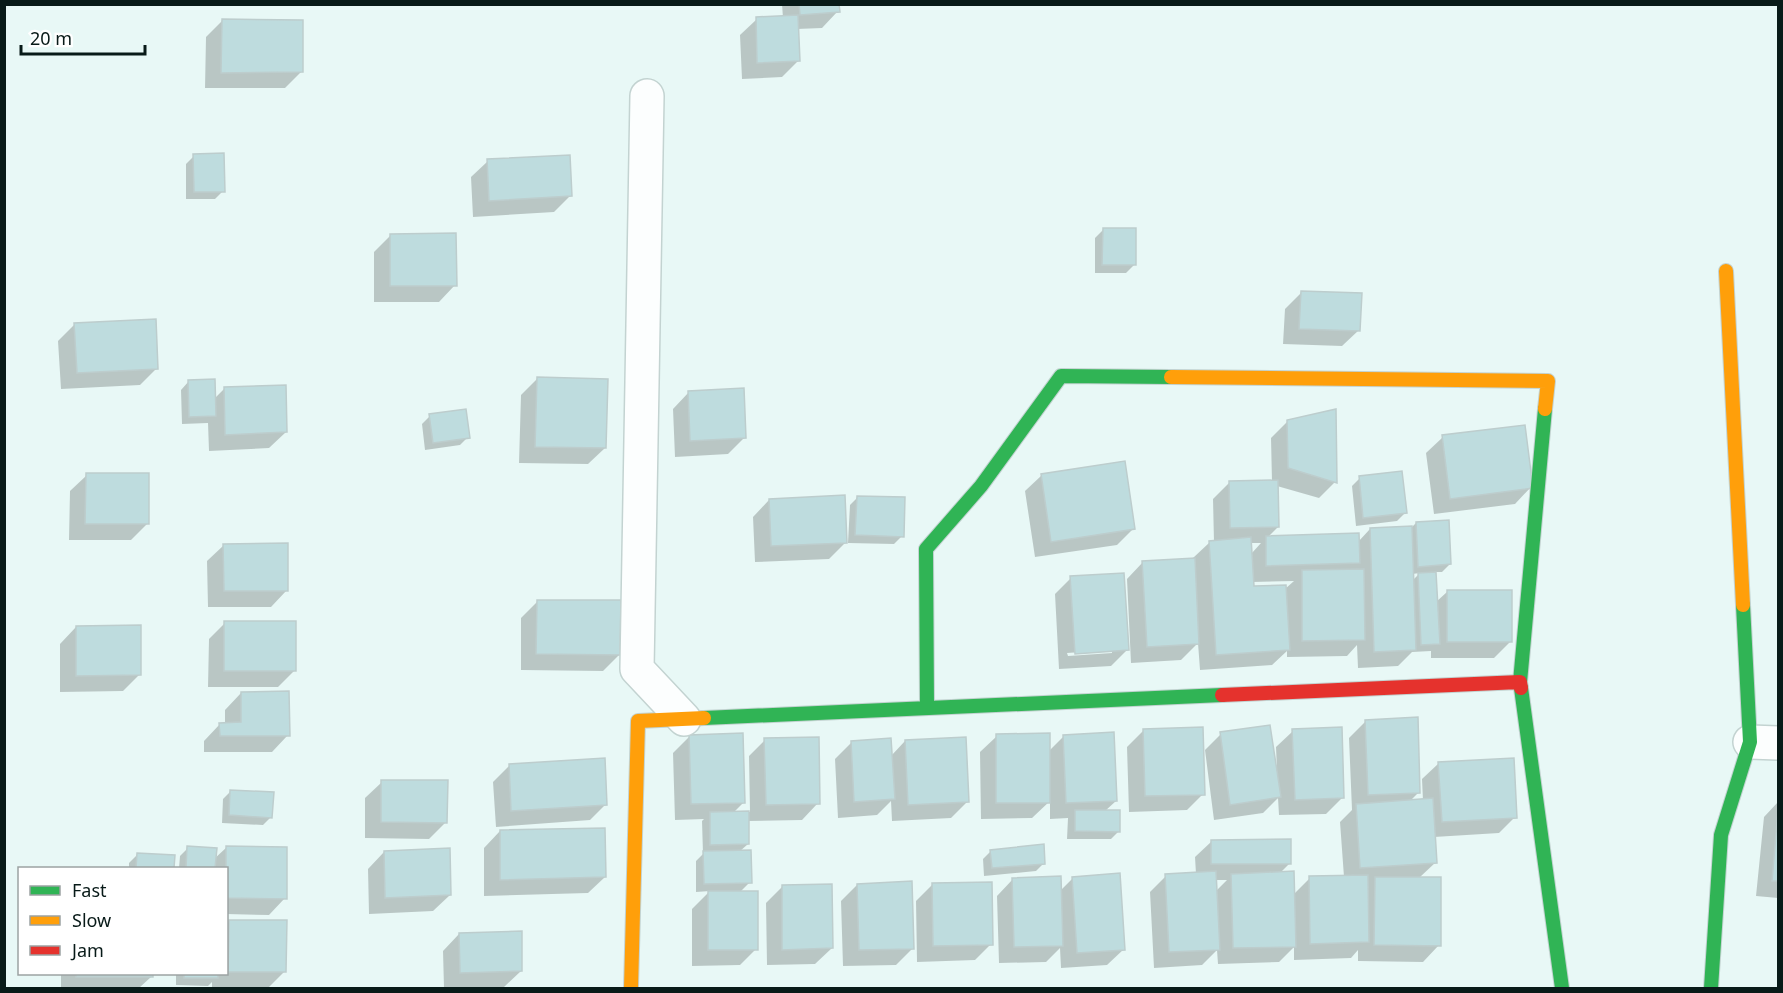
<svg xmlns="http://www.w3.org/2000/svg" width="1783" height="993" viewBox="0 0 1783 993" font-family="'Noto Sans',sans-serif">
<rect width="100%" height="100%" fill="#e8f8f6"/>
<path fill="#0003" fill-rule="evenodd" d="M782,4H838V11L822,28L797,29L798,61L782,77L742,79L740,35L757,19L783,18Z
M222,21L301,72L285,88H205L206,37Z
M194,156L223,191L215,199H186V164Z
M488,161L571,195L554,212L473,217L471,177Z
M1103,230L1134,265L1126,273H1095V238Z
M391,235L455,285L439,302H374V252Z
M1301,293L1359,330L1342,346L1283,344L1285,309Z
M75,324L157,368L140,385L61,389L58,341Z
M537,379L605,448L588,464L519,463L521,395Z
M189,381L214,399L224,389L286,432L269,448L209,451L208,423L182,424L181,390Z
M689,392L744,438L728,454L675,457L673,409Z
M430,416L468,437L460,445L425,450L422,424Z
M1287,422L1335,482L1319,498L1277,486L1278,527L1267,538L1358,542L1370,529L1412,527L1416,523L1450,564L1442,572H1435L1436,602L1447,592L1510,642L1494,658H1431V651L1412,652L1398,666L1358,668L1357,645L1347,656L1287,657V651L1272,665L1200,670L1198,643L1181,660L1131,663L1127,579L1143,562L1193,558L1210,542H1214L1213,499L1229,483L1272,482L1271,438ZM1250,543H1261L1251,554ZM1420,573L1412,581V574ZM1294,581L1285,589L1252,588V582Z
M1443,437L1531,487L1515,504L1434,514L1426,453Z
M87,475L147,524L131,540H69L70,491Z
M1042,475L1133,529L1117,545L1035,557L1025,491Z
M1360,478L1405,513L1397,521L1356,526L1352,486Z
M858,497L902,536L894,544L848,543L850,505Z
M769,500L846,542L829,559L755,562L753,517Z
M224,545L287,590L271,607H208L207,561Z
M1071,578L1127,650L1111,666L1059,669L1055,594ZM1112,650V653L1068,656L1067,653Z
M538,601L619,655L603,671L521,670V618Z
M225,623L294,671L278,687H208L209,639Z
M76,627L140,674L123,691L60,692V644Z
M241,693L288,735L272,752H204V741L220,724H225V710Z
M1366,721L1419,792L1409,802L1423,801L1422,779L1439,763L1515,817L1499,833L1434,837L1436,862L1419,878L1439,945L1423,962L1358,961V950L1351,958L1294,960V947L1279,962L1218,964L1217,950L1202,965L1154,968L1150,892L1166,876L1196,874L1195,857L1212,841L1289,864L1280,873L1294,894L1310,878L1344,877L1340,822L1352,810L1349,738ZM1215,880H1227L1216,891Z
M1144,730L1203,794L1187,810L1129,812L1127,747Z
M1293,731L1343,797L1326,814L1279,815L1278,798L1263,813L1214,820L1205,750L1221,734L1275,770H1277L1276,747Z
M690,736L744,802L733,813L750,812L749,756L765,740L818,803L802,820L747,821L748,844L739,852L750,882L740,892L756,949L740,965L692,966V909L710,891L696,892V861L703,854L702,821L704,819L675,820L673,753Z
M997,736L1048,752L1064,736L1116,801L1105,811L1119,831L1111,839H1067L1068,818L1050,819V801L1032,818L981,819L980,752Z
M905,741L967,802L951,818L892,821L891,801L877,815L838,818L835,759L852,742L891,756Z
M510,765L606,804L590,820L496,827L493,782Z
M382,782L446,822L429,839L365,838V798Z
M231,791L271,817L263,825L222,823L223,799Z
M1778,802V898L1756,896L1764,817Z
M500,831L605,877L588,893L484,896V848Z
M227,847L285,898L269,915L226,914V868H179L180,856L188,848L214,859Z
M991,851L1044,863L1036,871L984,876L983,859Z
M384,852L450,895L433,911L369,914L368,869Z
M137,855L173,856V868H129V863Z
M1073,878L1124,949L1107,965L1061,968L1060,948L1046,962L999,963L997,896L1013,879L1060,891Z
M933,884L991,944L975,960L917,962L916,901Z
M857,885L913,948L896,965L843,966L841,901Z
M782,887L832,948L815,964L767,965L766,903Z
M229,922L284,972L268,988H212V982L208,986L176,985V974H226V925Z
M459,934L521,971L504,987L444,988L443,951Z
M61,974H151V977L139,988H61Z"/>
<path fill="#bedcde" stroke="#bdcdcd" stroke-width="1.5" d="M799,4H839L840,12L800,15Z
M798,15L800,61L757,63L756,17Z
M222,19L303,20V72L221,73Z
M224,153L225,192H194L193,154Z
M570,155L572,196L489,201L487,159Z
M1103,228H1136V265H1102Z
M456,233L457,286H390V234Z
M1301,291L1362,293L1360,331L1299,329Z
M156,319L158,369L77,373L74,323Z
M537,377L608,379L606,448L535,447Z
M215,379L216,416L189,417L188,380Z
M286,385L287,432L225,435L224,387Z
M744,388L746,438L690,441L688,391Z
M466,409L470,438L433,443L429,414Z
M1336,409L1337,483L1288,468L1287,420Z
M1525,425L1533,488L1450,499L1442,435Z
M1125,461L1135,529L1051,542L1041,474Z
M1402,471L1407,513L1363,518L1359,476Z
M86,473H149V524H85Z
M1278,480L1279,527L1230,528L1229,481Z
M845,495L847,543L771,546L769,499Z
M857,496L905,497L904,537L855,535Z
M1449,520L1451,564L1418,567L1416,522Z
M1412,526L1416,650L1374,652L1370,528Z
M1359,533L1360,563L1266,566V536Z
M1251,537L1254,586L1286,585L1290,650L1216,655L1209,541Z
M288,543V591H224L223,544Z
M1195,558L1199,644L1147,647L1142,561Z
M1364,569L1365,640L1302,641V570Z
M1436,572L1440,644L1421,645L1418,573Z
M1124,573L1129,650L1075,654L1070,576Z
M1447,590H1512V642H1447Z
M537,600H621L620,655L536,654Z
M224,621H296V671H224Z
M141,625V675L76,676V626Z
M289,691L290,736H220L219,723L241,722V692Z
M1418,717L1420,793L1368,795L1365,720Z
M1270,725L1281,797L1230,805L1220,732Z
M1203,727L1205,795L1145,796L1143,729Z
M1342,727L1344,798L1295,800L1292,729Z
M1114,732L1117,801L1066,803L1063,735Z
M743,733L745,803L691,804L689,735Z
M1050,733V803H996V734Z
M819,737L820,804L766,805L764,738Z
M966,737L969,802L908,805L905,740Z
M891,738L895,799L854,802L851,741Z
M605,758L607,805L511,811L509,764Z
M1514,758L1517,818L1442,822L1438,762Z
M381,780H448L447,823L381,822Z
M230,790L274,792L272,818L229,815Z
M1433,798L1437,863L1360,868L1356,804Z
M1075,810H1120V832L1075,831Z
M1778,810V881H1772Z
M749,811V844L710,845V812Z
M605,828L606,877L500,880V830Z
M1291,839V864H1211V840Z
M1044,844L1045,864L992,868L990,850Z
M187,846L217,848L215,868H186Z
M226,846L287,847V899L226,898Z
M450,848L451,895L385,898L384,851Z
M751,850L752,883L704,884L703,851Z
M137,853L175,855L174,868H136Z
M1216,871L1220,950L1169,952L1165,874Z
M1294,871L1296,947L1233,948L1231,874Z
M1120,873L1125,950L1077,953L1072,877Z
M1368,875L1369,942L1310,944L1309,876Z
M1061,876L1063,946L1014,947L1012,878Z
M1375,877H1441V946L1374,945Z
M912,881L914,949L859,950L857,884Z
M992,882L993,945L933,946L932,883Z
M832,884L833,948L782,950V885Z
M708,891H758V950H708Z
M229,920H287L286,972H228Z
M522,931V971L460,973L459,933Z
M76,974H153V977H76Z
M184,974H218V978H184Z"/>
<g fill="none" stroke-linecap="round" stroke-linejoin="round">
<g stroke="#c3d3d1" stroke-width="36">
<path id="street" d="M647,96L637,669L684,719
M1750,742L1778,743"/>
</g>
<g stroke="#c3d3d1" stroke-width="16">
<path id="fast" d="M1520,682L1545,409
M1521,688L1562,988
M927,707L926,549L981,486L1061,376L1171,377
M704,718L1222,695
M1711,988L1721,835L1750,742L1743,605"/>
</g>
<g stroke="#c3d3d1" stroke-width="16">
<path id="slow" d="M1726,271L1743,605
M1171,377L1548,381L1545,409
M631,988L638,721L704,718"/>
</g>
<g stroke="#c3d3d1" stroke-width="16">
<path id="jam" d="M1222,695L1520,682L1521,688"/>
</g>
<use href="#street" stroke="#fcfefe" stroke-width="33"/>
<use href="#fast" stroke="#30b455" stroke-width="14"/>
<use href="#slow" stroke="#ff9f0a" stroke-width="14"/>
<use href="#jam" stroke="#e5322d" stroke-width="14"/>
</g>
<rect width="1783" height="993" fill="none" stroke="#081a18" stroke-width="12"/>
<rect x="18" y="867" width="210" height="108" fill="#ffffff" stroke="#9ca3a3" stroke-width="1.5"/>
<rect x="30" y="886" width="30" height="9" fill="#30b455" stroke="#9ca3a3" stroke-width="1.5"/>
<text x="72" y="897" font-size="18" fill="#081a18">Fast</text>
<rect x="30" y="916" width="30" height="9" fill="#ff9f0a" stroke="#9ca3a3" stroke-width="1.5"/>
<text x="72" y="927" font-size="18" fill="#081a18">Slow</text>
<rect x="30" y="946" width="30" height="9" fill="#e5322d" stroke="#9ca3a3" stroke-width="1.5"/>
<text x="72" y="957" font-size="18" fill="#081a18">Jam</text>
<path d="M21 45v9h124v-9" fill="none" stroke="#081a18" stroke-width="3"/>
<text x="30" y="45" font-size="18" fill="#081a18" stroke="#ffffff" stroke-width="4.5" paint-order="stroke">20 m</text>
</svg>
